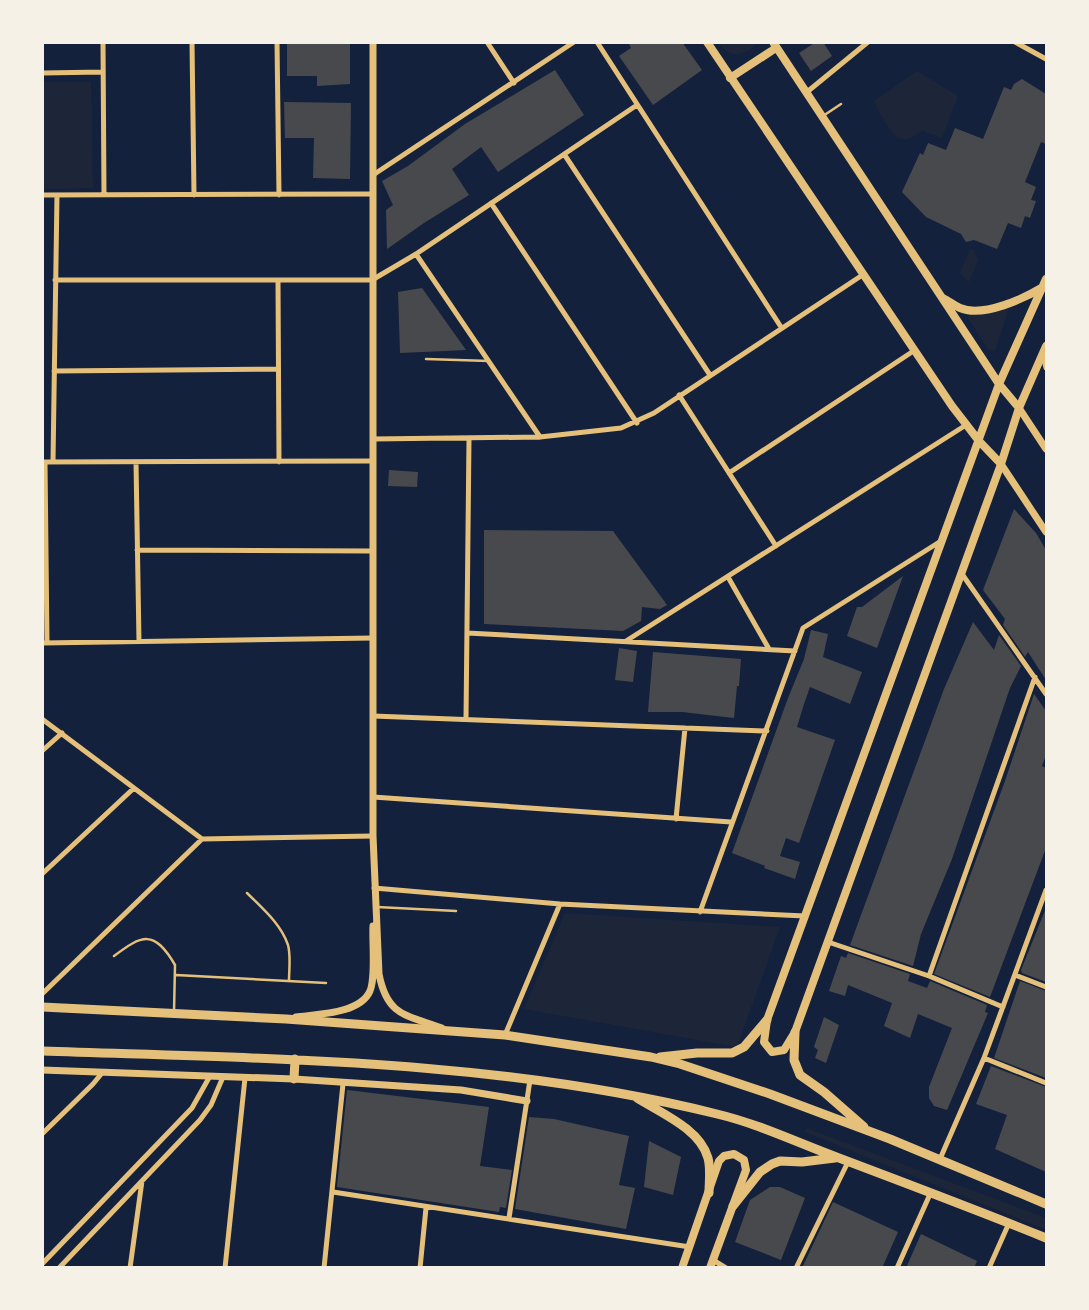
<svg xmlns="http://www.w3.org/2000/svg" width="1089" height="1310" viewBox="0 0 1089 1310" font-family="Figtree,sans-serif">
<rect width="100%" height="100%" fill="#14213d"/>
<path fill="#1d2539" d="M718,43H756C746,57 728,58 718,43Z
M917,71L958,96L942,138L923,131C918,133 913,137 908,139C892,143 880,112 874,101Z
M42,82H91L93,188L43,189Z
M970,249L974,250L978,260L969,282L960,273Z
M1009,308L995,350L991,351L988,349L967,316L991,313Z
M565,913L780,927L737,1047L524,1009Z
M806,1128L1046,1218V1230L805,1132Z"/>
<path fill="#48494c" d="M287,42H350V84L317,86V76H287Z
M628,42H682L702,70L653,105L619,56L631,48Z
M816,42H823L832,56L811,71L799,53Z
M555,70L584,115L498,172L481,147L452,169L469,195L424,223L387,249L386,210L393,205L382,181L408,166L465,124Z
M1022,79L1046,94V144L1041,142L1025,182L1036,187L1031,200L1036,201L1030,218L1025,216L1021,228L1008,223L997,249L974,240L966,242L961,234L926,217L902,192L920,153L923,155L928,143L946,150L955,128L983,139L1004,87L1011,90L1014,84Z
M284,102L351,103L350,179L313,178L314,138H285Z
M422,288L466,350L400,353L398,292Z
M389,470L418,472L417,487L388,486Z
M1014,509L1036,533L1046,550V680L1028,652L1025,657L1003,625L1005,619L983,590Z
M484,530L613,531L667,605L660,609L642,607L641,621L623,631L484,624Z
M903,576L877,648L847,636L857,607H862Z
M973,622L994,650L999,635L1021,666L1010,688L952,859L921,934L913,966L850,945L944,689Z
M811,630L828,634L823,657L862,672L850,704L810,687L804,704L797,727L835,740L799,843L786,838L780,856L800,862L795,879L764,868L765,866L732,853L788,698L804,659Z
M619,648L637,651L633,682L615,680Z
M653,652L741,659L739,686H737L734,718L682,712H648Z
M1034,694L1046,711V755L1042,766L1046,768V848L990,997L934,974L1005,781Z
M1046,908V982L1022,973L1021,970Z
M848,953L910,974L908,981L927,988L930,981L987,1005L985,1012L988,1013L947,1110L934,1106L929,1098V1087L952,1028L918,1014L910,1038L884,1026L892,1003L848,985L845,996L829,991L841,956L846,958Z
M1020,981L1046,991V1078L994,1058Z
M824,1017L839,1025L826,1063L815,1058L818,1050L814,1047Z
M991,1066L1046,1087V1172L995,1149L1007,1115L976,1104Z
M347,1090L489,1107L480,1166L512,1170L506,1208L500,1207L499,1212L337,1187Z
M529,1117L554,1119L629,1136L619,1185L635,1188L626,1229L515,1209Z
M649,1141L681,1157L673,1195L644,1187Z
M770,1187H780L805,1198L781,1260L735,1242L750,1200Z
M833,1202L898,1232L882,1268H802Z
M921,1234L977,1261L974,1268H906Z"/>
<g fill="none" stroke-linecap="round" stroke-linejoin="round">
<path stroke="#e5c07b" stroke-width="2.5" d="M823,116L841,104
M426,359L489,361
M247,893C262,908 281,924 288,945C291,956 289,970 289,981
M377,907L456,911
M114,956C142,935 154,929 175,965L174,1012
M176,975L326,983"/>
<path stroke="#e5c07b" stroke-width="5" d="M103,42L104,195
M192,42L194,195
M277,42L279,195
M487,42L514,83
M597,42L781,327
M1015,42L1046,59
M42,73L103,72
M807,92L868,42
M564,154L710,375
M373,175L574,42
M42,195L373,194
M491,203L637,423
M416,254L540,437
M55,280H372L416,254L637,105
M278,281L279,462
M1043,356L1046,368
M54,371L278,369
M679,395L776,546
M373,439L540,437L621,428L654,413L864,274
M42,462L373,461
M45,462L47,643
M53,462L57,195
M136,462L139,642
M729,473L915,350
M137,550L373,551
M962,574L1046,694
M728,577L769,649
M467,633L795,651
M626,641L966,425
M42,643L373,638
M373,716L767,731
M42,719L202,839L373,836
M466,719L469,439
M42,751L62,733
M373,797L731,822
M676,819L685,728
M42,874L134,788
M374,888L560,904L805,916
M700,912L803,628L941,541
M828,942L929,976L1003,1007
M1015,975L1046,987
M929,976L1035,677
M42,994L202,839
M505,1035L560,904
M984,1058L1046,1083
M42,1134L93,1084L102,1073
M940,1159L984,1058L1046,890
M333,1192L690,1247
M509,1218L530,1080
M713,1260L726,1268
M42,1264L192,1108L210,1076
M59,1268L200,1120L211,1105L223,1077
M130,1268L142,1181
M225,1268L245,1078
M324,1268L343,1084
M420,1268L426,1208
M796,1268L848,1162
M897,1268L931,1192
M989,1268L1009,1223"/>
<path stroke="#e5c07b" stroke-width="7" d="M373,42V836L379,974C387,1016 406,1015 442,1028
M1019,408L1046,449
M1001,464L1046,532
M296,1017C317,1014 360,1014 370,991C376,976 372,943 373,926
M42,1070L294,1079L461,1090L527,1101"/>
<path stroke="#e5c07b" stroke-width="8" d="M707,42L952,406L979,441L1001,464
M773,42L999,384L1019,408
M730,78L776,48
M1046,279L999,384L767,1020L764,1042L772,1052L784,1050L795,1032L1001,464L1019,408L1046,346
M943,298C949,301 955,306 960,308C983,318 1025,298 1043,287
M682,1268L719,1161L724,1156L734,1154L744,1160L746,1170L710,1268"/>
<path stroke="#e5c07b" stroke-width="9" d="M42,1007L286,1019L505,1035L651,1057L680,1064L770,1094L890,1139L1046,1204
M795,1032L794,1060L800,1075L824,1092L864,1127
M42,1051C268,1059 497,1059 717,1114C759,1124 798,1143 839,1158C908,1184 977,1210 1046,1238
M660,1057L697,1053H732L744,1047L767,1020
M294,1079L295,1059
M637,1098C661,1113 700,1129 708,1158C711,1169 709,1181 709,1193
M733,1206L760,1172L772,1164L780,1161L802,1162L835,1158"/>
</g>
<rect width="1089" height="1310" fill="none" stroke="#f6f1e7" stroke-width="88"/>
</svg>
